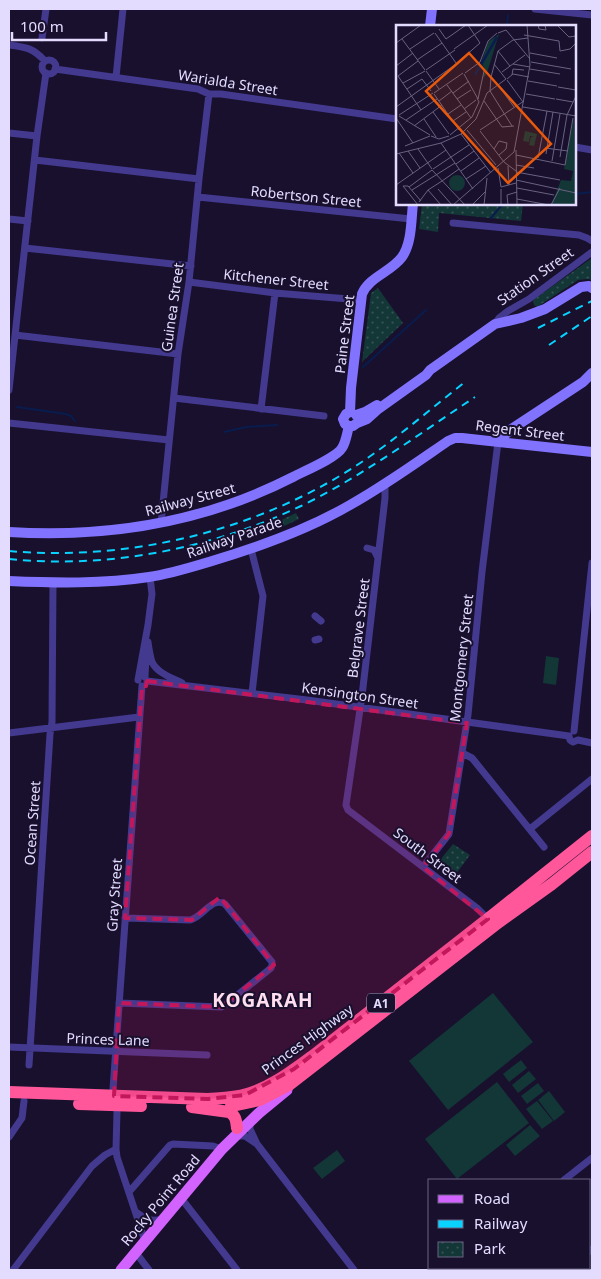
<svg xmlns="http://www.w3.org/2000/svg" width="601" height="1279" viewBox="0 0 601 1279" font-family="'Noto Sans',sans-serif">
<defs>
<pattern id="park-dots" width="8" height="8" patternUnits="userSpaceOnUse" patternTransform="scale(1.25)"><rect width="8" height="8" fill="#133637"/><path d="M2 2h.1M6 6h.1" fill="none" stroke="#355255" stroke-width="1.8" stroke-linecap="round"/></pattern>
</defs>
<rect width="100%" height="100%" fill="#18102d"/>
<path fill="url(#park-dots)" d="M422,204H523L521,221L439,213L438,232L419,229Z
M592,258V280L588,279L578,280L537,307L534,305L533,300Z
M378,288L403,323L362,362L371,293Z
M296,513L299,519L280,528L277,522Z
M453,844L470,855L453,878L436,865Z"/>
<path fill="#133637" d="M546,656L559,658L556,685L543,683Z
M493,993L533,1042L448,1110L409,1061Z
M521,1060L527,1068L509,1082L503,1074Z
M529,1071L536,1079L518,1093L512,1085Z
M497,1082L529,1123L457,1179L425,1139Z
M538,1083L544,1091L527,1104L521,1096Z
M549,1091L565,1112L554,1121L538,1100Z
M537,1101L553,1121L542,1129L526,1109Z
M530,1125L540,1136L515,1156L506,1145Z
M337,1150L345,1161L322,1179L313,1168Z"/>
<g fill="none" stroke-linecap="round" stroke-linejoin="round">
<path stroke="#081c4e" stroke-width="2" d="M507,26L508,15
M575,194L592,192
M491,218L500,207L504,204
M363,367L426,310
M17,407L66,414L71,416L75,421
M224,432L246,427L277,425"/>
<path stroke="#43398e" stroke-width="7" d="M535,9L592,15
M42,38L46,9
M9,45C26,47 33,48 45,61
M42 67a7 7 0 1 1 14 0a7 7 0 1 1-14 0Z
M55,69L198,89L209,94H221L397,119
M116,77L123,9
M9,133L37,136
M575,147L592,150
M35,160L199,179
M198,197L411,219
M9,219L28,221
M453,223L579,235L587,238L592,241
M25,248L191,266
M189,282L275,293L361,300
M495,324L499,318L508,311L529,299L592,252
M15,335L178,354
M9,390L37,136L46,73
M174,398L324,416
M261,409L275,293
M9,423L169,440
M385,483V498L362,696L346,805L348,810L352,813L477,908L489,920
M161,523L178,354L189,282L199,179L209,94
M367,548L374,550L378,558
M251,549L263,596L252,693
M315,616L321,621
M315,640L319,639
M148,642C149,649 150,656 152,662C157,673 172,678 182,683
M145,677L146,657
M138,680L148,625L152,594L150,577
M147,681L307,700L569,736
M142,686L113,1089L117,1111L116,1149L117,1157L145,1241
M574,731L592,563
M9,733L139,717
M569,736L570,740L573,742L578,740L592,743
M462,753L472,758L544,847
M530,829L592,779
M423,867L449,834L468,715L482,572L498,442
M119,1003L221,1007L225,1005L271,968L272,965V962L225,904C212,896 203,917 190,920L125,918
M9,1047L207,1055
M29,1065L50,734L52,722L53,583
M250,1121V1129L257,1144
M237,1136H245L257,1144L354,1270
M9,1137L22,1118L24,1101
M564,1180L592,1158
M129,1192L170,1145L173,1144L213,1146L222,1149
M181,1198L237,1270
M136,1212C147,1220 150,1222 163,1219
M590,1251L592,1249
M136,1253L149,1270
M534,1268L536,1270
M13,1270L92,1166L105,1155L116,1149
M449,1270L453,1268
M566,1270L569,1268"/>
<path stroke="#8273ff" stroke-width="10" d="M430,26L432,9
M350,412L351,388L362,294C369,277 391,272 402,257C412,243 411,220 413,204
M356,415L365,412L377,405
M349,426H353L357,423L367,419L377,410L426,375L430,370L495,324L521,318L545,309L581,287L589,286L592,288
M349,426L345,424L343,419L346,414L350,412
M498,442L510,430L583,382L592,373
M9,532C107,538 205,522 293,477C304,471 336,458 342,448C346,442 347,433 349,426
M9,581C55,583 103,584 149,577C170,574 192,567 212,561C259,547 307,530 350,505C384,486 416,463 448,441L455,438H462L592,452"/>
<path stroke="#d263ff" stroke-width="11" d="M121,1270L222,1149L259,1113L287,1090"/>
<path stroke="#ff579a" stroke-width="12" d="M9,1092L208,1099C221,1098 234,1098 247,1094C272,1087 293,1070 314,1055L494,914L592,836
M79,1104L141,1106
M231,1106L260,1100L289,1085L499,922L552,884L592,852
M192,1107L229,1112C236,1116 236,1120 237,1128"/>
<path stroke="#08d2ff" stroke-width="2" stroke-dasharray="8 6" stroke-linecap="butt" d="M538,328L592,301
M549,345L592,316
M9,551C133,562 266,529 369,457C402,434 433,407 465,382
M9,559C108,569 211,549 301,506C361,477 419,434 475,397"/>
</g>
<path fill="#c2185b" fill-opacity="0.2" stroke="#c2185b" stroke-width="4" stroke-dasharray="10 6" stroke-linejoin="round" d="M147,681L467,723L449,834L423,867L488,919L294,1069L245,1095L208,1099L114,1096L119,1003L221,1007L274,965L220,897L192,920L125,918L142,686H146Z"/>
<g text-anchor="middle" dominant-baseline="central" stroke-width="4" stroke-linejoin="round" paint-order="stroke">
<rect fill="#18102d" stroke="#a69fc0" stroke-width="1" x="367" y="993.5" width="28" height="19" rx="4"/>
<g font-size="12" font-weight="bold" fill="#e3dcff">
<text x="381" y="1003">A1</text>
</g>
<g font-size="14" fill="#e3dcff" stroke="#18102d">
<text transform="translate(228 82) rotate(9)">Warialda Street</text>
<text transform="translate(306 196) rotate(6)">Robertson Street</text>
<text transform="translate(535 276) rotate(-35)">Station Street</text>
<text transform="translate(276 279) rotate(6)">Kitchener Street</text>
<text transform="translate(172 307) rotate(-82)">Guinea Street</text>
<text transform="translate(344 334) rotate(-83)">Paine Street</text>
<text transform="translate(520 430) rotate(7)">Regent Street</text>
<text transform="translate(190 499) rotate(-15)">Railway Street</text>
<text transform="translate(234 537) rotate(-19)">Railway Parade</text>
<text transform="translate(358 628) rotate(-83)">Belgrave Street</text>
<text transform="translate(461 658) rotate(-84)">Montgomery Street</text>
<text transform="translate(360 695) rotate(8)">Kensington Street</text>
<text transform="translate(32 823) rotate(-86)">Ocean Street</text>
<text transform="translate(428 855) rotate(37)">South Street</text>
<text transform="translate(114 895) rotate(-86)">Gray Street</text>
<text transform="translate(108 1039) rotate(2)">Princes Lane</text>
<text transform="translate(307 1039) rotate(-36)">Princes Highway</text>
<text transform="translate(160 1200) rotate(-50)">Rocky Point Road</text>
</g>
<g font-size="19" font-weight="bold" letter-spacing="1" fill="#ffdef0" stroke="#18102d">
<text x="263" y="1000">KOGARAH</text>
</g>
</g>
<g transform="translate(396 25)">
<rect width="180" height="180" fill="#18102d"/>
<path d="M103,9L91,48L87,54L89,44L85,38L92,17ZM178,92L180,180H155L165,155L175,156L177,146L168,144Z" fill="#133637"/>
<path d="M129,106L141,109L138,121L133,120L135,112L138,111H134L133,117L127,116ZM53 158a8 8 0 1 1 16 0a8 8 0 1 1-16 0Z" fill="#133637"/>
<path fill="none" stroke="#081c4e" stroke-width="2.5" d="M79,50L101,12"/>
<path fill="none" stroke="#696281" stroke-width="1" d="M142,0L143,4L150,5L149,0M161,0L173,12L180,11M43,4L50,14L70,0M39,8L60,38M102,8L110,5L134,34M128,10L163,16L164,26M6,14L29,45M0,18L25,0M14,24L38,8M58,24L92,0M102,26L114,41M164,26L174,24L180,18M134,28L161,33M21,35L46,18M135,37L175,44M61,38L84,18L72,0M98,39L110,54M117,39L134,42M0,41L17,28M134,44L164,49M30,45L59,25M30,46L43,64M106,47L129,30M69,48L84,37L92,16L101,8M68,49L82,74M116,50L117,44L128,45M2,51L25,85M2,51L22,36M111,54L117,49L133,52M111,55L127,77M132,56L161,61M7,58L29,46M51,60L75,93M102,60L118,82M162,62L180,65M11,64L26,54L35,66M38,68L67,48M57,68L73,56M38,69L63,105M130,69L159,74M61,74L75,65M82,74L88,46M160,74L177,77M43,76L56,66M88,76L106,102L118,101M0,82L60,39M127,82L180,91M68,84L80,75M37,87L53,109M52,89L65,80M3,90L37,68M171,90L180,71M3,91L34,110M0,93L17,118M28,94L40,112M10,95L41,74M57,96L70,87M18,101L46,80M116,101L94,66L95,52L102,26L117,15L132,13M71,105L100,140M84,105L128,76M84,106L108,137L120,146M65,109L95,148M54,110L76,92L83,77L81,73M35,111L43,114L53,111M45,118L77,164M9,121L34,111M149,123L172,126M22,124L36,144M98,124L103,116L111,118L110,124L103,130M120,125L121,180M12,126L24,143M3,128L17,148M0,129L45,118L65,109L80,94L91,68L110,54M150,129L157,87M120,130L169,140L177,93M164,132L171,90M142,133L151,86M156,136L164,89M60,139L78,126M120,140L138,143M112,141L113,160M102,143L105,162L120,158M37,144L73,120M36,145L69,180M65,146L83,133M120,147L164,155M70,154L90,141M120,155L180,168M46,156L63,144M0,160L50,125M13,162L36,145M121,163L158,170M42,164L56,180M105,164V180M16,165L59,138M32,165L45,180M121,174L153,180M23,177L32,165L46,156M22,180L7,161H12L25,176M57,180L118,127L134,40L131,0M76,180L90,166M88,180L91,153M112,180L111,170L121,167M155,180L164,163"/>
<path fill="#e8590c" fill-opacity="0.15" stroke="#e8590c" stroke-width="2.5" d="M73,28L155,119L112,158L30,66Z"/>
<rect width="180" height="180" fill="none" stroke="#e3dcff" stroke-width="2.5"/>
</g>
<rect width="601" height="1279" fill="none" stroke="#e3dcff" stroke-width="20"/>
<rect x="428" y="1179" width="162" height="90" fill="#18102d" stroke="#696281"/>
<rect x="438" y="1195" width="25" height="8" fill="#d263ff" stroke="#696281"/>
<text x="474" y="1204" font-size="15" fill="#e3dcff">Road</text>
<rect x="438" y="1220" width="25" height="8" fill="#08d2ff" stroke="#696281"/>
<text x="474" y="1229" font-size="15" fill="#e3dcff">Railway</text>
<rect x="438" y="1242" width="25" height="15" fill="url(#park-dots)" stroke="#696281"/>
<text x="474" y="1254" font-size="15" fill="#e3dcff">Park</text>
<path d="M12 32v8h94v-8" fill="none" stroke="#e3dcff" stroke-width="2.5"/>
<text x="20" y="32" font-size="15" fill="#e3dcff" stroke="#18102d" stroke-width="4" paint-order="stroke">100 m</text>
</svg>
